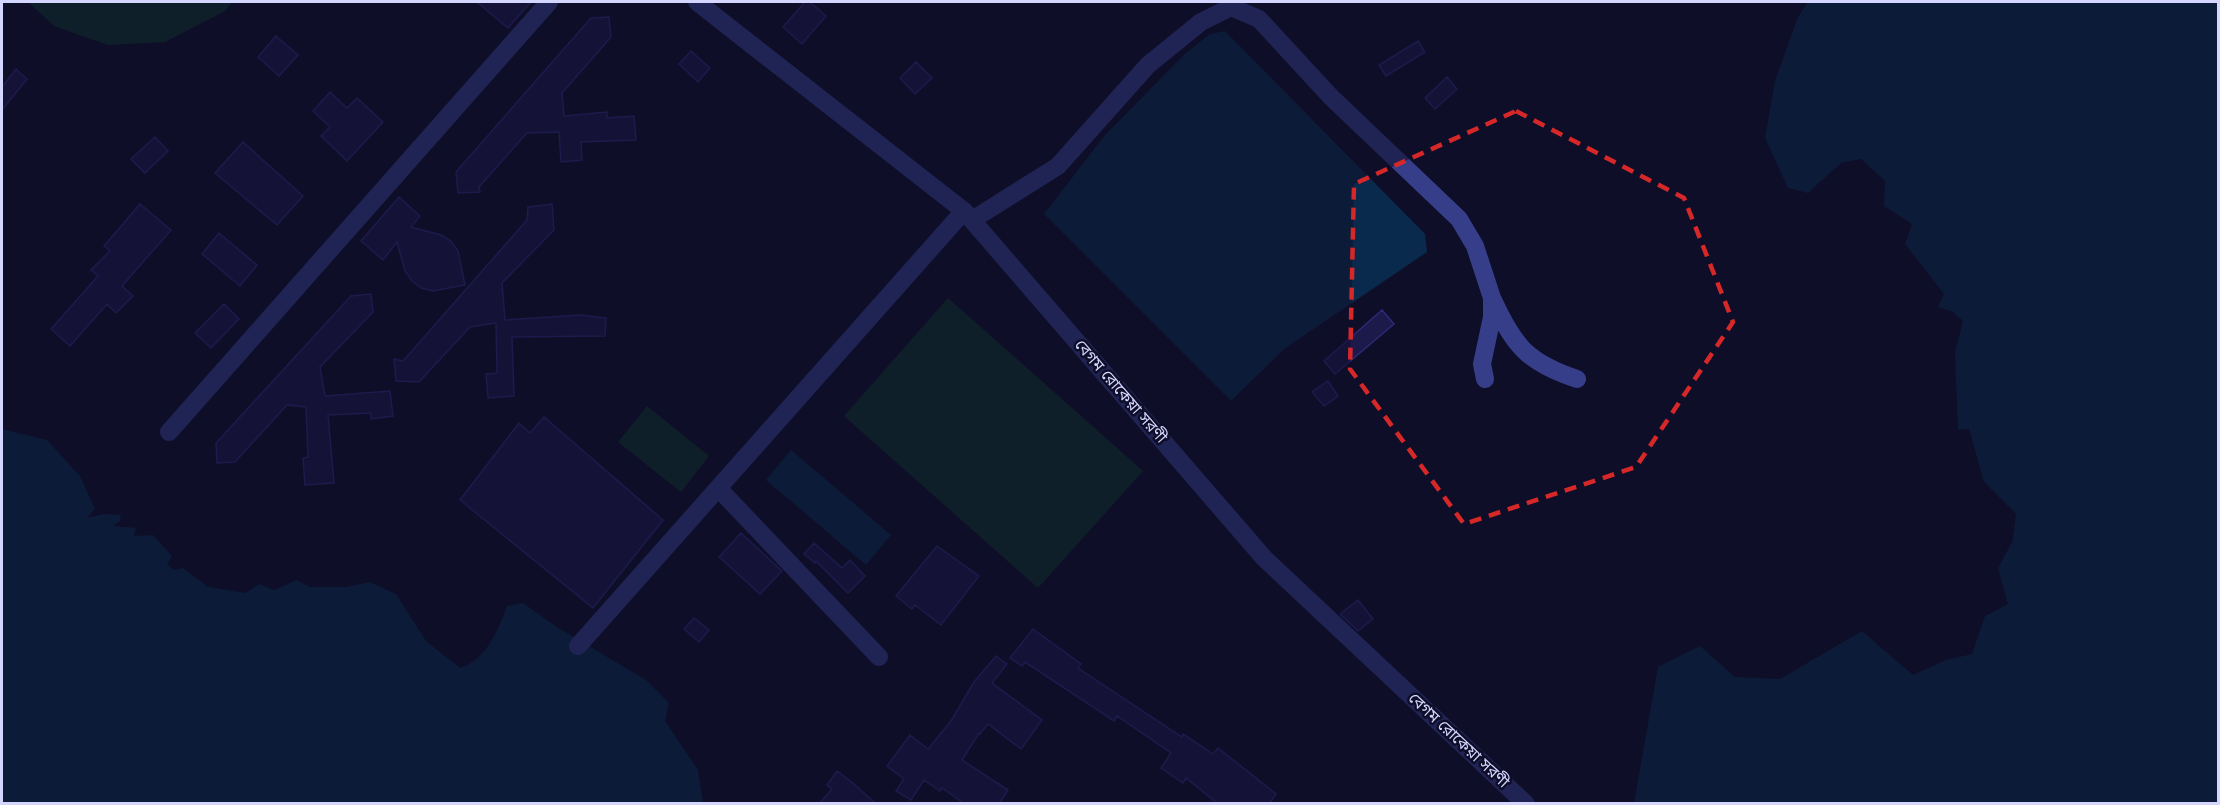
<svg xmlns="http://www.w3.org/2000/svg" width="2220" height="805" viewBox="0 0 2220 805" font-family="Helvetica,'Noto Sans Bengali',sans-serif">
<rect width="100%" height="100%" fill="#0f0e28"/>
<path fill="#11332d" d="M28,2H232L225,11L165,42L108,45L54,26Z
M948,298L1143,471L1038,588L844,416Z
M647,406L709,456L681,492L618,442Z"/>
<path fill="#092a4d" d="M1808,2H2218V803H1634L1658,667L1700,646L1735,677L1780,679L1862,631L1913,675L1946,660L1972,654L1985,616L2008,604L1998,568L2013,540L2016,514L1984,482L1969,429L1958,430L1955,352L1963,321L1953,312L1938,307L1944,294L1905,244L1912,224L1884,206L1885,181L1861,159L1841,163L1808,193L1788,188L1765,138L1775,81L1798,17Z
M1225,31L1425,234L1427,252L1284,349L1231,401L1044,214L1105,135L1187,52L1210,34Z
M2,429L47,440L80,476L95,509L87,518L104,514L121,515L120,521L113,526L136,528L134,536L153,535L172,556L167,564L174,570L183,568L208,587L245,593L259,584L274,590L297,580L310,587H345L370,582L396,594L426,641L460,668C486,660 499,629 507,606L523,603L557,627L646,680L669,703L665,721L698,770L703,803L2,804Z
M791,450L891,535L866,565L766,480Z"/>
<path fill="#1c194b" stroke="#2f2978" stroke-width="1.5" d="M477,2H531L508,28Z
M805,2H810L826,16L802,44L783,27Z
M609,17L611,37L562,93L564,116L607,112V118L634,116L636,140L581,142L582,160L561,162L559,132L527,133L479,187L480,192L458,193L456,172L591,18Z
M276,36L298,55L279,76L258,57Z
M1418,41L1425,52L1386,76L1379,65Z
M691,51L710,68L698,82L679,64Z
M916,62L932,78L915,94L900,78Z
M16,69L27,79L2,110V87Z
M1447,77L1457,89L1435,109L1425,98Z
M330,92L347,108L357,98L383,122L347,161L321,136L330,127L313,111Z
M155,137L168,151L145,173L131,159Z
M243,142L303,196L277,225L215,173Z
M399,197L420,216L411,227L441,235L451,241L458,251L465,285L433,291L421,288L412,281L405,271L397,242L383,260L361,241Z
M140,204L171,230L122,286L133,296L116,313L107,304L70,346L51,329L98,276L91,270L110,251L104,246Z
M552,204L554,230L502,283L505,320L580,315L606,318L605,336L512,337L514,396L488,398L486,374L497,373L496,323L470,327L419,382L396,381L394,359L403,361L527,220L528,207Z
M219,233L257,265L240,286L202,254Z
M371,294L373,312L320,367L325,396L390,391L393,416L371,419V413L328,415L334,483L305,485L303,458L308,457L306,407L287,405L235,462L217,463L216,443L351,296Z
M224,304L239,319L211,348L195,333Z
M1382,310L1394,324L1335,374L1324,361Z
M1328,381L1338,396L1324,406L1312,392Z
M544,417L663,520L593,608L460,500L519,423L530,433Z
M741,533L782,571L760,594L719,557Z
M814,543L842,568L850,560L865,576L848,593L816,561L815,563L804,554Z
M937,546L979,576L941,625L915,605L912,609L896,596Z
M1358,600L1373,619L1358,631L1340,614Z
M694,618L709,630L699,642L684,629Z
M1033,629L1081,664L1078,668L1182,737L1183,734L1213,754L1218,748L1276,794L1269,804H1218L1186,778L1183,783L1161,768L1171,753L1117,716L1114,721L1025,662L1022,666L1010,658Z
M996,656L1007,664L992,683L1042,720L1021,749L988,724L980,734L979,733L962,760L1008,790L999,804H965L942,788L940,791L924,780L911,800L896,791L904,779L887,766L910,735L928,749L951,721L974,682Z
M837,771L853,783L876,804H819L832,789L827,785Z"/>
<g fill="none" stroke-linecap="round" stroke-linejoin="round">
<path stroke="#363e8a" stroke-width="18" d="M697,2L964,211L1264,558L1526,804
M972,220L1058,166L1148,65L1201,22L1231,7L1259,19L1331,97L1459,219L1475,246L1492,298V317L1482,364L1485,379
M1493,300C1514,346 1528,363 1577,379
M169,432L549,2
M718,488L879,657
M578,646L964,211"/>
</g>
<path d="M0 0H2220V805H0ZM1516,111L1684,198L1733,322L1636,467L1464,524L1350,369L1354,184Z" fill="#0f0e28" fill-opacity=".55" fill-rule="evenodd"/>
<path fill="none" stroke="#d62828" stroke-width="4.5" stroke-dasharray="12 8" stroke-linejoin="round" d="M1516,111L1684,198L1733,322L1636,467L1464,524L1350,369L1354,184Z"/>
<g text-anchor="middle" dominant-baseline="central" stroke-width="5" stroke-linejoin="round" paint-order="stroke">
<g font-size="16" fill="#d5d6ff" stroke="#0f0e28">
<text transform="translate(1121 391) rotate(49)">বেগম রোকেয়া সরণী</text>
<text transform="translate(1459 740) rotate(43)">বেগম রোকেয়া সরণী</text>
</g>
</g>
<rect width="2220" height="805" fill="none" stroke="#d5d6ff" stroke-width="6"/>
</svg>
